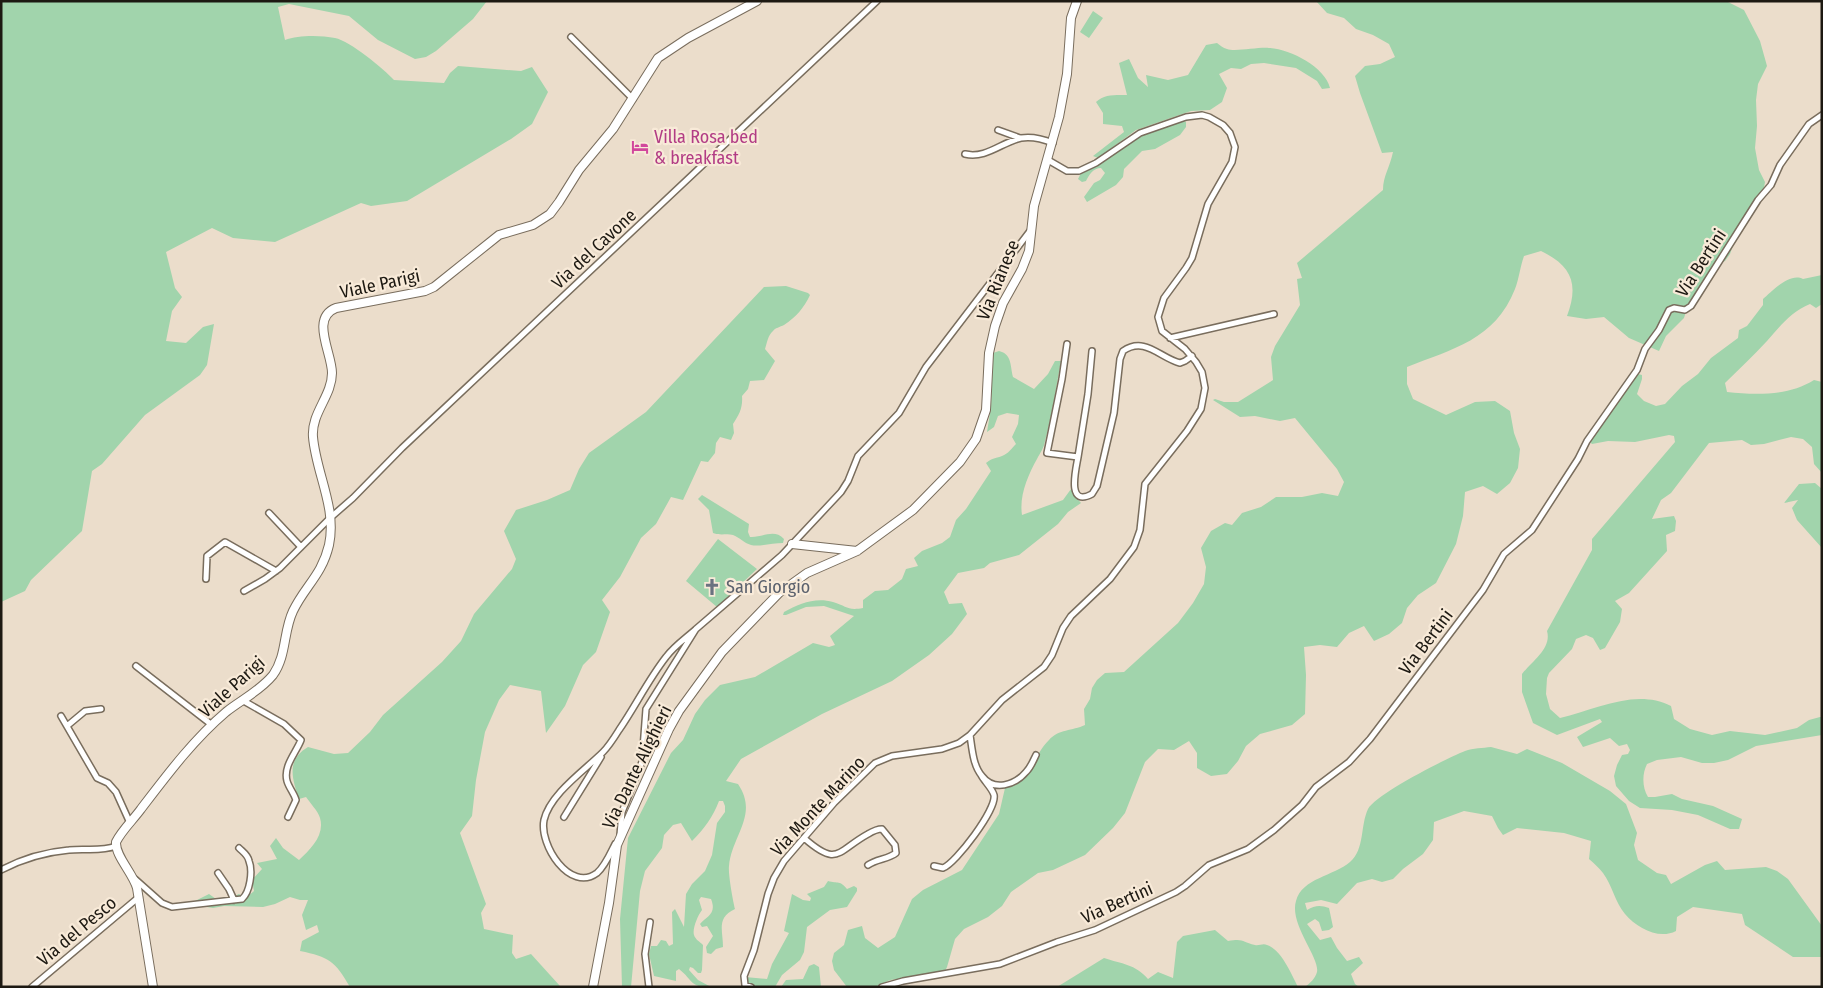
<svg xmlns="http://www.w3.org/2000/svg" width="1823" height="988" viewBox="0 0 1823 988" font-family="'Fira Sans Condensed',sans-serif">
<rect width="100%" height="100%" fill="#ebddcb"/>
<path fill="#a1d4ac" d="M1,1H487L473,19L436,51L426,57L415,59L378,40L349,16L289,4L278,7L285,40C298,35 320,35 335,38C350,41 384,69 394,80L444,83L450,73L458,66L521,71L532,67L548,92L532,124L511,139L419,194L407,201L371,206L361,203L275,242L233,238L212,228L166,252L175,288L182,297L172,311L166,341L186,343L203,327L214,324L207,365L200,375L145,415L102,464L92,471L82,531L31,580L25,591L1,602Z
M1316,1H1726L1744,10L1760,41L1767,66L1758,84L1756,100L1757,126L1755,148L1759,170L1765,182L1762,199L1756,209L1741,223L1730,254L1725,261L1714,266L1687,308L1684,318L1666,336L1659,351L1629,338L1604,317L1586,319L1567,316C1579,284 1572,266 1541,251L1524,256C1520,267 1519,279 1515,289C1495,340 1452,349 1407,367V384L1413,399L1446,415L1475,402L1495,401L1510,411L1514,433L1520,449L1518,468L1510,483L1497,494L1483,486L1465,492L1463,516L1456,544L1436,583L1418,595L1407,608L1402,623L1389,634L1374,641L1364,626L1349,633L1337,647L1320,645L1304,647L1306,675L1305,714L1292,725L1260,734L1246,746L1238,761L1227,774L1211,776L1197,768V753L1189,741L1174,750L1158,749L1145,762L1125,813L1113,828L1085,855L1053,870L1038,873L1011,892L1002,906L988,917L964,929L955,939L947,967L944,973L890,980L875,987H847L834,970L832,961L834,953L844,945L848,930L862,926L865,938L878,948L895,937L912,899L923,890L962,870L999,814L1005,788C1032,783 1032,756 1049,740C1059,729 1072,731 1085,725L1084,709L1090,699L1092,688L1097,680L1105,673L1124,672L1178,623L1193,603L1204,584L1206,567L1201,548L1211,531L1225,523L1232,525L1242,513L1261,507L1276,497H1302L1322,493L1338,496L1344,482L1337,469L1295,418L1280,421L1255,416L1240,417L1213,400L1215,399L1224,402H1238L1273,380L1271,357L1275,346L1300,305L1297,279L1302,278L1297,263L1383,190C1383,176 1390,167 1393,152L1382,153L1360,93L1355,76L1365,66L1380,64L1395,57L1389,44L1373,35L1356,29L1344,18L1327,13Z
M1093,11L1103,18L1089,38L1080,32Z
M1217,43C1220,45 1223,48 1227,49C1235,52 1258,47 1269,48C1290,49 1325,67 1330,88L1322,89L1317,81L1296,68L1264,63L1251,64L1241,69L1231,68L1219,74L1227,88L1222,102L1210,110L1191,111L1136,130L1098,158L1093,156L1124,132L1122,126L1103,124V113L1096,102C1104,94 1116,95 1127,95L1119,63L1129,59L1138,78L1148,87L1146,75L1168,80L1188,75L1206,45Z
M1182,121L1186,122V127L1180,135L1155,149L1142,151L1124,169L1123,177L1116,185L1087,202L1084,197L1094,183L1100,180L1105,173L1101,168C1093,168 1089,175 1086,181L1082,182L1078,179L1081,173L1106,159L1139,137Z
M1822,275V304L1816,308L1810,304C1791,312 1780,326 1767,341C1753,356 1739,369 1725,383L1727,392C1756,395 1789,396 1814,380L1822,382V473L1814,464L1812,447L1803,439L1791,437L1764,444L1751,445L1742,440L1709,443L1671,493L1661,500L1652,519L1674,516L1676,521L1675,531L1666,535L1667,551L1629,593L1615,601L1622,609L1620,622L1605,648L1600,650L1593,638L1586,635L1576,639L1572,649L1549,673L1547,678L1546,694L1550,709L1560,718C1596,710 1635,688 1671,706L1674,719L1690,729L1712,735L1730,731L1765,735L1797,728L1809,720L1820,717H1822V735L1756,746L1728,760L1714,763H1702L1681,757L1657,760L1647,764C1642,774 1642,787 1648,797H1655L1672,794L1682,799L1713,806L1742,819L1739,829H1730L1698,815L1672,810L1640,808L1629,801L1616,786L1614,776L1617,765L1622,755L1628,754L1630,750L1627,744L1619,746L1610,738L1583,747L1577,737L1602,722L1600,719L1557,735L1533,723L1522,692V674C1532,661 1552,648 1547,631L1592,550V539L1675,442L1674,436L1669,435L1635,442L1608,441L1592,444L1589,441L1638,374L1642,375V379L1637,394L1644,401L1656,406L1665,404L1682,386L1698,374L1711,358L1738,338L1739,330L1747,326L1763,305V299C1772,291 1790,272 1803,279Z
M786,286L808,293L810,295C804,308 796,317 784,325C780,327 775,328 773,331C768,335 767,343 765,349L775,361L764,380L750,381L748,389L742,396C743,408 739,415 733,424L734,433L731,440L720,437L716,443L715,453L708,462L701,461L683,500L671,497L656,524L641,538L620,577L602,600L610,612L596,652L583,665L565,706L546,733L541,691L510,685L499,700L485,732L476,780L472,816L460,833L486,904L481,913L484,929L513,935L512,953L516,959L531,954L560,986L350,987C335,961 329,957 300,951L302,941L319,932L317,925L306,930L302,915L308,900H300L290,897L275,904L263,907L224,906L213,908L200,906L195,901L209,894L216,899L223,901L239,894L246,898L254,891L252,880L262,869L257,863L277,859L270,846L276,838L283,848L299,860C311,849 325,835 320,818C318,811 310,803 306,797L299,799C292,778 286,760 308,747L334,754L348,753L370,732L383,715L442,662L461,641L474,614L512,569L516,559L504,531L516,510L547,500L570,490L579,469L589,453L646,412L764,287Z
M999,351C1012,354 1010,365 1013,377L1034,389L1048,374L1055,361H1061C1056,388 1052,415 1045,441C1044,448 1040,453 1037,459C1028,475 1019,496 1022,515L1063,500L1071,489L1074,495L1081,503L1068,512L1058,524L1019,555L990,563L984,568L958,573L944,592L949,604L962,603L967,614L952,634L929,655L892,681L822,714L741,759L726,781L738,784C759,815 732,835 729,866C728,874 733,901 735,909C716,918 723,930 723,947L716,949L711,954L707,953L706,947L713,936L707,926L702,927L700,924C707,916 717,914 711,899L701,897L699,900L702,910C698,915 692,929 694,935C695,939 700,942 703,945L702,970L701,973H698L693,968L690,967L689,970L698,980L711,987C689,987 694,981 679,969L676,971V981L654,976L649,954L651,946H657L661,940L666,941L669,946L673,944L672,912L675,909L684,927L686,894L692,884L705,871L712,855L717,823L725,812V806L723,801H719C713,817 704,829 692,841L681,823L673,825L664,835L662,848L645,871L640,891L631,987H622L620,919L628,838L671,753L683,740L695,714L705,700L720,685L755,677L813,643L829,647L835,645L830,636L854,616L824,606L806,607L786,615H783L784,612C799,604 815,597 833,602C847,606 847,611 863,608V600L875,591L888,590L902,579L906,569L918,566L914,558L922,551L942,543L950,537L956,520L966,509L991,471L986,463C994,457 994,459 1002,456C1008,454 1012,448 1016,444L1012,437L1018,424L1019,415L1007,413L998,416L994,427L987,432L991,407L993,353Z
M1815,483L1822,489V548L1797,520L1792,508L1798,500L1784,503L1799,484Z
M702,495L749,524L748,532L750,537C762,538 774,528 784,539L783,543C773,543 759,547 751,545C744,543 739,537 733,535C726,533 722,536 713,533L709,510L698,499Z
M718,539L757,569L717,607L686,581Z
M1491,747L1517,754L1527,749L1562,763L1610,791L1626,804L1637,833L1634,845L1638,860L1657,873L1666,875L1671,884L1705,865L1717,861L1725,870L1766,867L1777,871L1788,879L1822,926V957H1793L1745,925L1742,914L1693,907L1677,917L1676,931C1659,940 1637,928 1625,914C1615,902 1612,885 1603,873C1599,868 1594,863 1589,859L1591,841L1564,833L1517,828L1503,835L1498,828L1492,816L1464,811L1434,822L1433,840L1423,854L1403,869L1393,879L1382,882L1372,879L1357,883L1337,904L1321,900L1305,903L1307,910C1315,905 1321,905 1329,908L1333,927L1329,930L1322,931L1319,922L1315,919L1307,924L1320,940L1331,937L1337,948L1347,961L1359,957L1363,963L1351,974L1355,984L1359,987H1305C1310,983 1315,979 1317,972C1320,958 1289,924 1296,901C1302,878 1334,876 1350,862C1365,849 1360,826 1368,809C1376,794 1447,758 1465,751C1473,748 1483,748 1491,747Z
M828,881C838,884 840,880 847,889L854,886L857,888V891L847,907L830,910L807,927L804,952L800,960L782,975L775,987H755L745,983V977L767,979L772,964L789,933L784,931L792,894L803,900L810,901L811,898L807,894L824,887Z
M1215,930L1228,941C1244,938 1242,942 1255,945C1259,946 1263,943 1267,945C1281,949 1292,975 1298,987H1057L1104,958C1122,964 1135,964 1148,979L1158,972L1173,978L1177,942L1183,936Z
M814,964L819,967L821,987H781L786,980L803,979L809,966Z"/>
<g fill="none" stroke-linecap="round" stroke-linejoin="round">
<g stroke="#796d5d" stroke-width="8">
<path id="street" d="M571,37L633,99
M998,130L1020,138
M965,154C986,159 1002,142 1021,138C1032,136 1043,139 1053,143
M1170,338L1274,314
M1067,344L1062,379L1047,453L1078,457C1076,469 1066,508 1092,494L1097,486L1114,413L1120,359L1123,351C1145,336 1160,358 1180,363L1185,361L1192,356
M1078,457L1088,394L1092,351
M269,513L301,547
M206,579L207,556L225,542L276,571
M244,591L265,579L280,568L330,518L353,498L402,448L877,1
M136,666L212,725
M242,700L284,724L301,740C296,753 283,766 287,781C289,788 294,793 296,800L288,817
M61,716L97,778L108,783L116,792L130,823
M67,726L85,711L101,709
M970,735C972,748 973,766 982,776C994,792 1015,785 1026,772C1031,767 1033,761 1036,755
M564,817L601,757
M620,835L622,812L642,762L646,709L696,629L782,555L841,492L848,481L858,456L899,413L926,367L1030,231
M804,838C838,868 837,851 868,834C873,831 877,829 882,829L895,845L896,853C889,859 876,859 868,865
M615,844C610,854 605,866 597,873C570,893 539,845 544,820C550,794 585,770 603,752C609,746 614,738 619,730C635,707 648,680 666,657C674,646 686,638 696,629
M934,866L943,868C956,863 997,809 994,795C992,788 984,781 981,775
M1,870C22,859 46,852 69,850C85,848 100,852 116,846
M218,873L229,889L234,900
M135,879L162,903L172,907L242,899C250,892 253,871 249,861C248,855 243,852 239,848
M32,987L139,897
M649,987L645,954L650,922
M751,987L745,985L744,976L754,950L768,894L774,878L784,861L834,803L875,763L892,756L942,749L959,743L970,735L1002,700L1044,667L1052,655L1063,628L1071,616L1110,579L1134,547L1140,530L1145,484L1187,431L1201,409L1205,388L1202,372L1196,362L1185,349L1162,331L1158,317L1164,298L1186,268L1192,258L1208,204L1232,162L1235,147L1230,133L1223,125L1209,117L1202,115L1186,117L1140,133L1096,163L1079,171H1067L1048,160
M882,987L903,981L1000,964L1057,942L1095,930L1176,892L1185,886L1209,865L1248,849L1274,830L1302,805L1316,787L1349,762L1370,739L1483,590L1504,554L1532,530L1578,459L1587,441L1637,370L1645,349L1659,330L1669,310L1674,308L1685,310L1691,306L1758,200L1771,185L1780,165L1809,124L1822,115"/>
</g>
<g stroke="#796d5d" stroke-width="10">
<path id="secondary" d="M792,544L857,551
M153,987L137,888C133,873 115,856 116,842C122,830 133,820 141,809C167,775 193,740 226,712C241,700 260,691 273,675C287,655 283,632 293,611C305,586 322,575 329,545C337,508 316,473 313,437C311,413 332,396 332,373C332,353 310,318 336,308L425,291L434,287L499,235L533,225L550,214L559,202L579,170L613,129L658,58L688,38L757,1
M593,987L609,903L617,845L669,729L679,711L722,652L779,593L807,573L857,551L913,510L960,462L976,439L986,410L989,353L995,326L1003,303L1022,269L1029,251L1034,206L1059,117L1067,74L1071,18L1077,1"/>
</g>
<use href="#street" stroke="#fff" stroke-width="5"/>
<use href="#secondary" stroke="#fff" stroke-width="8"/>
</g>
<defs>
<g id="hotel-bare" transform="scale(1.35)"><path d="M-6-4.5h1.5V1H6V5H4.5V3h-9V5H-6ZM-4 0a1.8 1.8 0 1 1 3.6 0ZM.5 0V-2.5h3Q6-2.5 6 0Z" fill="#d1479c" stroke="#f8ead8" stroke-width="2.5" paint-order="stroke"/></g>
<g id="church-bare" transform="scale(1.35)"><path d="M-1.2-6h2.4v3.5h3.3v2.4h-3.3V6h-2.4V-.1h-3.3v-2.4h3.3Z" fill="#6b7280" stroke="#f8ead8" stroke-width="2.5" paint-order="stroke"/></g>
</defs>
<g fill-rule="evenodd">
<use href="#hotel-bare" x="640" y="147"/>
<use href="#church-bare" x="712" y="587"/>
</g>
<g text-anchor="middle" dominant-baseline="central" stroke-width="4.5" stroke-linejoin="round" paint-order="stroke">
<g font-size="18" fill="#b23c85" stroke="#f8ead8" text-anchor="start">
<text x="654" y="137">Villa Rosa bed<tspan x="654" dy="21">&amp; breakfast</tspan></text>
</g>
<g font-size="18" fill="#1d1912" stroke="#f8ead8">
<text transform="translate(594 249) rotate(-43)">Via del Cavone</text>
<text transform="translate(1701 263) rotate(-57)">Via Bertini</text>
<text transform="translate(998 280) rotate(-68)">Via Rianese</text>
<text transform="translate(380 284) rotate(-12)">Viale Parigi</text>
<text transform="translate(1426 642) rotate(-53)">Via Bertini</text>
<text transform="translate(232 687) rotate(-42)">Viale Parigi</text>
<text transform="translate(637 767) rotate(-64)">Via Dante Alighieri</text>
<text transform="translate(818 806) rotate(-47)">Via Monte Marino</text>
<text transform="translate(1117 903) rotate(-24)">Via Bertini</text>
<text transform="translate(77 931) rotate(-40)">Via del Pesco</text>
</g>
<g font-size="18" fill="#5b616d" stroke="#f8ead8" text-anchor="start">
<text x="726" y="587">San Giorgio</text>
</g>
</g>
<rect width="1823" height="988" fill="none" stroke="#1d1912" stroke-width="5"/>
</svg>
